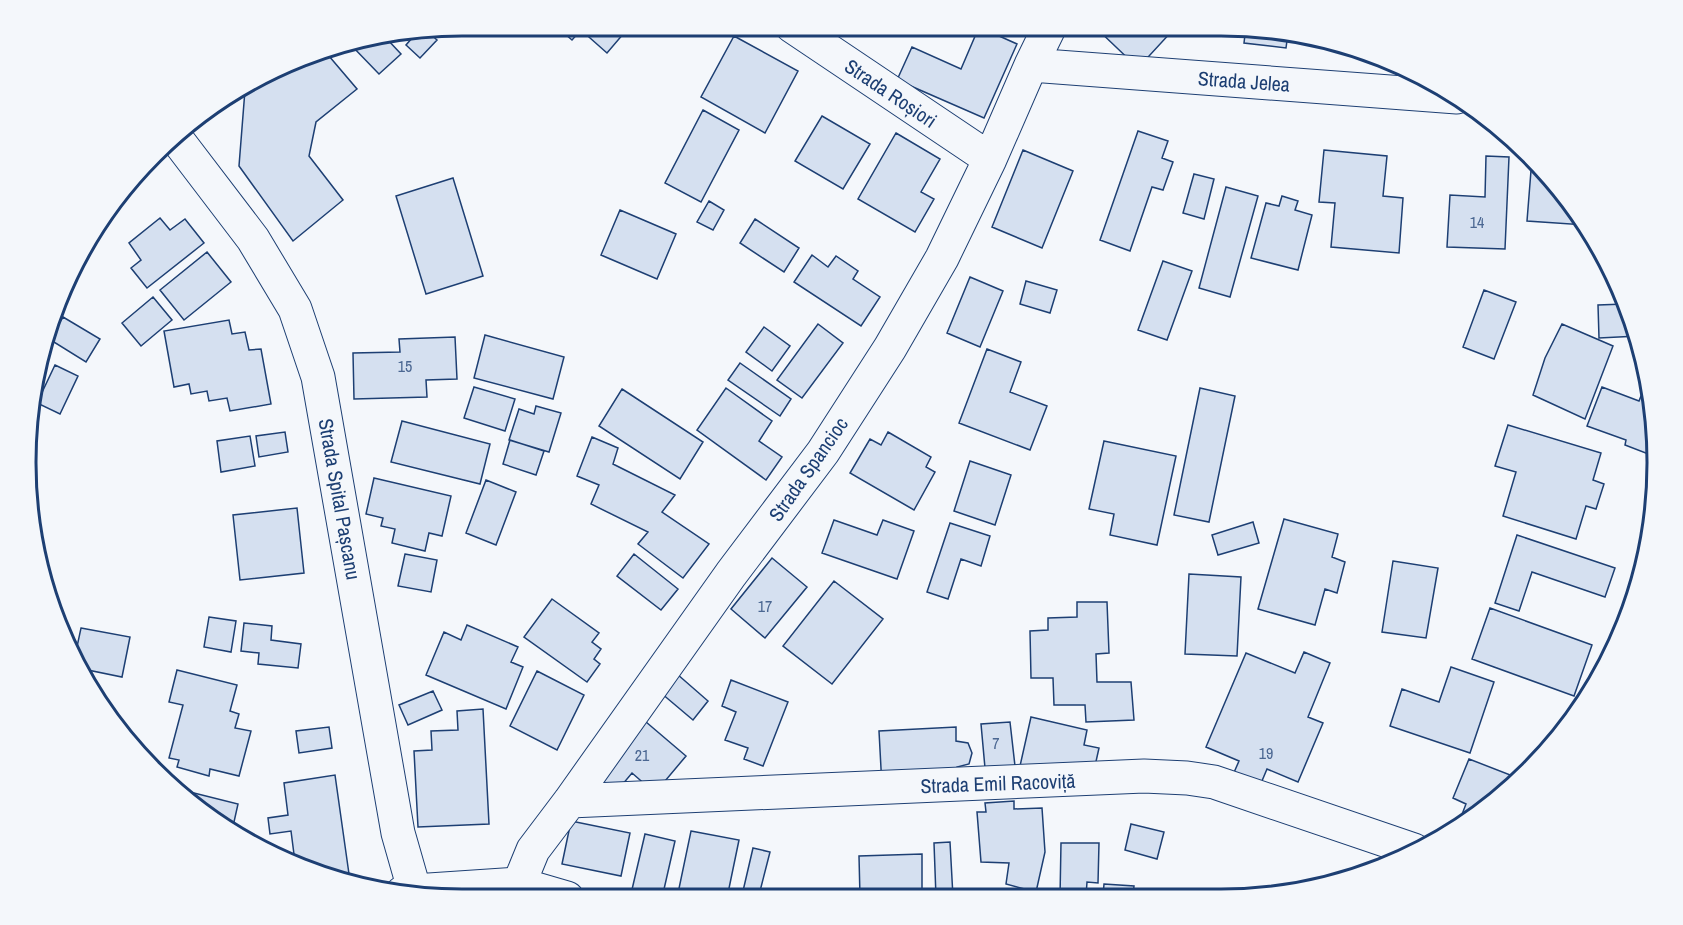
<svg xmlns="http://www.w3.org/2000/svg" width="1683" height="925" viewBox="0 0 1683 925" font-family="'Archivo Narrow',sans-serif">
<rect width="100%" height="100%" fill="#f4f7fb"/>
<path fill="#d5e0f0" stroke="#1d3f73" stroke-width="1.5" d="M556,26H630L607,53L581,30L572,40Z
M1094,26H1170L1173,30L1138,68Z
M1246,26L1288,33L1286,48L1244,43Z
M979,27L1017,44L984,118L897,80L912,47L961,69Z
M427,31L437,40L420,58L406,45L412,38L408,35Z
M734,36L798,71L765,133L701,97Z
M386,38L401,54L379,74L350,44Z
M323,49L357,89L316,122L309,156L343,200L293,241L239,166L245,90Z
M703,110L739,130L701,202L665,183Z
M822,116L870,144L843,189L795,161Z
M1138,131L1168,141L1162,158L1173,162L1163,190L1152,187L1130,251L1100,240Z
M896,133L940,159L921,192L934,199L915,232L858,199Z
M1023,150L1073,171L1042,248L992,227Z
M1324,150L1387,156L1383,196L1403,198L1399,253L1331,247L1335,203L1319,202Z
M1486,156L1509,157L1505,249L1447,247L1450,195L1485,197Z
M1532,158L1567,196L1585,225L1527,221Z
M1194,174L1214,179L1204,219L1183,213Z
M453,178L483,276L426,294L396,196Z
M1226,187L1258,196L1230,297L1199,288Z
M1282,196L1298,201L1295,210L1312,215L1298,270L1251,258L1266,203L1279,206Z
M709,201L724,210L713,230L697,222Z
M620,210L676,234L657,279L601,255Z
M160,218L170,230L185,219L204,243L147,288L131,268L141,260L129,243Z
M755,219L799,248L784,272L740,243Z
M207,252L231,282L184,320L160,290Z
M812,255L828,267L836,256L858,271L853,279L880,297L861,326L794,282Z
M1163,261L1192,271L1167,340L1138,330Z
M970,277L1003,291L980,347L947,333Z
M1026,281L1057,290L1050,313L1020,304Z
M1484,290L1516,302L1494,359L1463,347Z
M153,297L172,320L141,346L122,323Z
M1625,304L1638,336L1599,338L1598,305Z
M63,317L100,339L86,362L49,339Z
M229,320L232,334L245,332L249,350L261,349L271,404L230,411L227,398L209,401L207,391L191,394L189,384L174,387L164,331Z
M818,324L843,343L802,398L777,380Z
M1562,324L1613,346L1585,419L1533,395L1545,358Z
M764,327L790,346L772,371L746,352Z
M485,335L564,357L553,399L474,378Z
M455,337L457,379L426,380L427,397L354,399L353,353L400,352L399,339Z
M987,349L1021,362L1010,392L1047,406L1030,450L959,423Z
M740,363L791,399L780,416L728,380Z
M55,365L78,376L60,414L37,403Z
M474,387L515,399L505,431L464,418Z
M1602,387L1639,401L1641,396L1651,400L1657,434L1656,457L1625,445L1626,440L1587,426Z
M726,388L772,421L759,441L782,457L766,480L697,430Z
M1200,388L1235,396L1209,522L1174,515Z
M622,389L703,442L680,479L599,426Z
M536,406L561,413L549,452L509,440L519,409L534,414Z
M402,421L490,444L480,484L391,462Z
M1508,425L1601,453L1593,480L1604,484L1596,509L1586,506L1576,539L1503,516L1516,472L1495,466Z
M285,432L288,452L259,457L256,436Z
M888,432L931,457L926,467L935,472L914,510L850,473L870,439L881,445Z
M250,436L255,466L221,472L217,441Z
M592,437L618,448L613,464L675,495L662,512L709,544L683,578L638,544L648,532L591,504L599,485L577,476Z
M510,440L544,451L536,475L503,464Z
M1104,441L1176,456L1157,545L1110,535L1114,514L1089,509Z
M970,461L1011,475L995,525L954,511Z
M374,478L451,496L442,536L429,533L425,551L392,543L395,529L381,526L383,518L366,514Z
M486,480L516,492L496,545L466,533Z
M297,508L304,573L240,580L233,515Z
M1284,519L1338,534L1332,557L1345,562L1337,593L1325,589L1315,625L1258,609Z
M834,520L877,535L883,520L914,531L897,579L822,553Z
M1253,522L1259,543L1218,555L1212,535Z
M950,523L990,536L981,566L961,559L948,599L927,592Z
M1517,535L1615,568L1605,597L1532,572L1519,611L1495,603Z
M405,554L437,560L431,592L398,586Z
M634,554L678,589L661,610L617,576Z
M772,558L807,587L765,638L731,609Z
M1393,561L1438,568L1426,638L1382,632Z
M1189,574L1241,577L1237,656L1185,654Z
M834,581L883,619L832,684L783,646Z
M552,599L599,633L592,642L601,649L594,659L600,664L587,682L524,637Z
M1077,602H1107L1109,653L1096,654L1097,682H1131L1134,720L1086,722L1085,705H1054L1053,678H1031L1030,631L1048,630V618L1077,617Z
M1490,608L1592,645L1574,696L1472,659Z
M209,617L236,621L231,652L204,647Z
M244,623L272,626L271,640L301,644L298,668L258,664L259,653L241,651Z
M467,625L518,647L511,662L523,667L506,709L426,675L444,632L461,640Z
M81,628L130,637L122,677L83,669L75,656Z
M1304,652L1330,663L1308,717L1323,723L1298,782L1267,769L1259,788L1232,777L1239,761L1206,747L1246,653L1295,673Z
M1451,667L1494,682L1470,753L1390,726L1402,689L1439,702Z
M177,670L237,685L230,711L239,714L235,728L251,731L239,776L210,769L209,776L177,767L179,760L169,758L183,705L169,702Z
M537,671L584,695L557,750L510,726Z
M677,674L708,701L693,720L661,693Z
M731,680L788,702L763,766L744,759L748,748L725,740L736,712L722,706Z
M433,691L442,710L408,725L399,705Z
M483,709L489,824L418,827L414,751L432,750L431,731L458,730L457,711Z
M639,716L686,756L655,793L632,773L611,798L587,778Z
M1031,717L1087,730L1084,745L1099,748L1095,766H1020Z
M1010,722L1015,766L985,768L981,724Z
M329,727L332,748L299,753L296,731Z
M956,727V741L968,743L972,753L969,764L957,767L958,783L882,787L879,731Z
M1469,759L1518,778L1464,826L1456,830L1466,804L1453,798Z
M335,775L349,874L330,877L295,862L291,831L270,834L268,818L288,815L284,783Z
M182,790L238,804L232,831Z
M1014,801V809L1042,808L1045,852L1036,892L1006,884L1009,863L981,862L977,812H986L985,803Z
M571,821L630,833L621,876L562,864Z
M1131,824L1164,832L1157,859L1125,850Z
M691,831L739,840L727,898H677Z
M645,834L675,841L662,898H630Z
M950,842L953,897H936L934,843Z
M1061,843H1099L1098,883L1087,882L1086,896L1060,897Z
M753,848L770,852L759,895L743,891Z
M922,854V897H860L859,856Z
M1104,884L1134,886L1133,896H1103Z"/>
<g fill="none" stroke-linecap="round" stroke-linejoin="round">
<g stroke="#1d3f73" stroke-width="35">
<path id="street" d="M792,26L990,159
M1031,65L1457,97
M176,138L253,239L295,309L318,377L398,833L416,896
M570,801L1144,776L1187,778L1214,782L1414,850
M519,884L533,850L570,801L731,574L823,452L890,348L942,258L990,159L1031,65L1050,26"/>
</g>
<g stroke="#1d3f73" stroke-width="35">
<path id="secondary" d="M402,893L414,891L519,884L567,898"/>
</g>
<use href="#street" stroke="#f4f7fb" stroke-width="33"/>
<use href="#secondary" stroke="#f4f7fb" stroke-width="33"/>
</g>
<g text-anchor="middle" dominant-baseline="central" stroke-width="4.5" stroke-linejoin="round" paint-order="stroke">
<g font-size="16" fill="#4b6792">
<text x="1477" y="222">14</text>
<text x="405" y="366">15</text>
<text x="765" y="606">17</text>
<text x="996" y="743">7</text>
<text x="1266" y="753">19</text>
<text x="642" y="755">21</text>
</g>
<g font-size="20" fill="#1d3f73" stroke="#f4f7fb">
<text transform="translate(1244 81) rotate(4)">Strada Jelea</text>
<text transform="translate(891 93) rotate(34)">Strada Roșiori</text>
<text transform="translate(808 469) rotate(-55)">Strada Spancioc</text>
<text transform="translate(340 499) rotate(80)">Strada Spital Pașcanu</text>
<text transform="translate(998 783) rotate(-2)">Strada Emil Racoviță</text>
</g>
</g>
<path d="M0 0H1683V925H0ZM462 36H1221A426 426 0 0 1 1647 462V463A426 426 0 0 1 1221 889H462A426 426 0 0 1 36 463V462A426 426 0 0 1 462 36Z" fill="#f4f7fb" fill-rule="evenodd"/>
<path fill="none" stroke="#1d3f73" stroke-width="3" d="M462 36H1221A426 426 0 0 1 1647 462V463A426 426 0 0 1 1221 889H462A426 426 0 0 1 36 463V462A426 426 0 0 1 462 36Z"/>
</svg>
